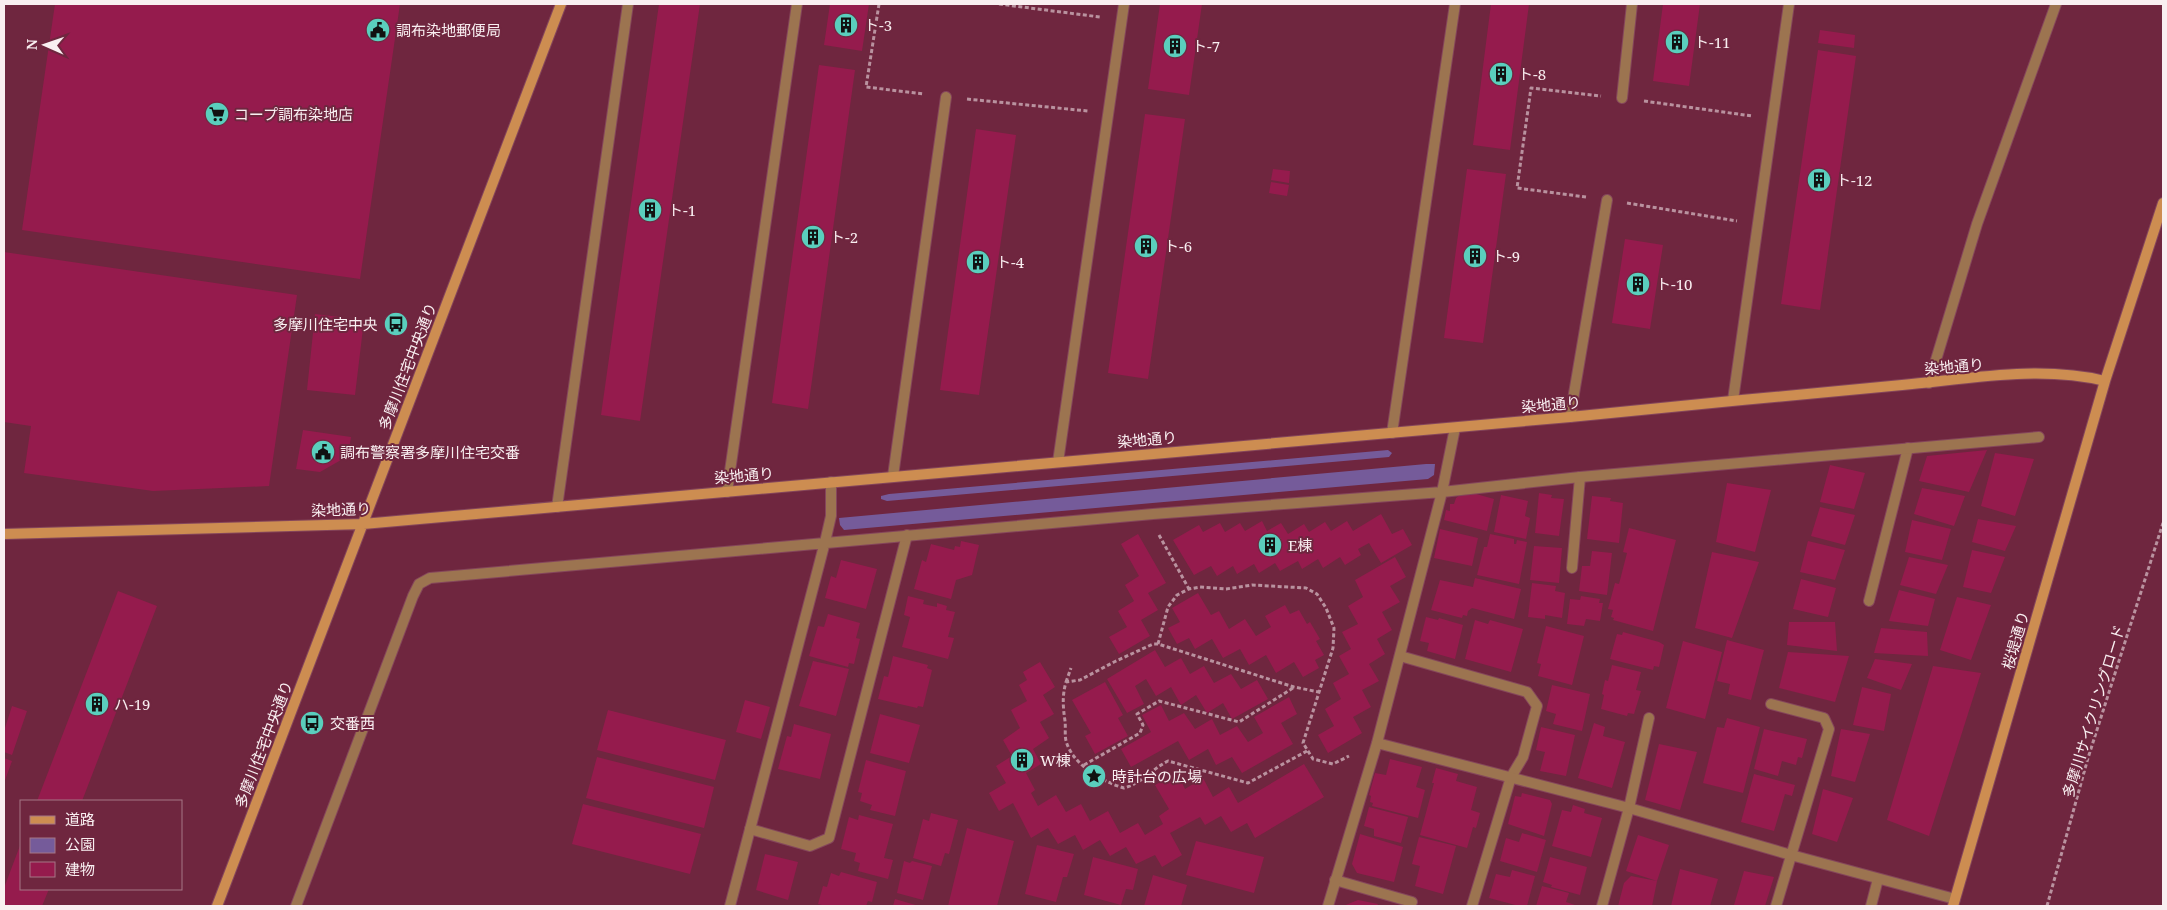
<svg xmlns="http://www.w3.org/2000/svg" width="2167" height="910" viewBox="0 0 2167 910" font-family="'Noto Serif','Noto Sans JP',serif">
<rect width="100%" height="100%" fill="#6f263f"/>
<path fill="#755b9a" d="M1388,450L1392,453L1389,457L887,501L881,499V496L889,494Z
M1426,464H1435L1434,475L1428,479L844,530L840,525L839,518Z"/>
<path fill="#951b4d" d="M55,4H400L360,279L22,230Z
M659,4H700L640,421L601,415Z
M830,4H869L862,51L824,45Z
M1160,4H1202L1189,95L1148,89Z
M1491,4H1529L1510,150L1473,145Z
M1663,4H1700L1689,86L1653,81Z
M1820,30L1855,35L1854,48L1818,43Z
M1818,50L1856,56L1820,310L1781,304Z
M819,65L855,70L808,409L772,403Z
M1145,114L1185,119L1148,379L1108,373Z
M976,129L1016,135L979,395L940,390Z
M1273,169L1290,171L1289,183L1271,180Z
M1467,169L1506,174L1483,343L1444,338Z
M1271,182L1289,185L1287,196L1269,193Z
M1625,239L1663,245L1650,329L1612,323Z
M4,252L297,295L269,486L153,491L24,473L31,426L4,422Z
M315,314L364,320L355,395L307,390Z
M303,430L351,437L348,456L320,472L296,469Z
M1987,450L1969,492L1919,481L1927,456Z
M1995,453L2034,459L2015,516L1981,506Z
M1830,465L1865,473L1854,509L1820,502Z
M1727,483L1771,490L1755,552L1716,542Z
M1922,488L1965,496L1954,526L1914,514Z
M1539,493L1552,495L1551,498L1564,499L1559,536L1535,533Z
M1476,494L1494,499L1487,531L1444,520L1446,510L1450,511V504H1454L1456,498L1460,495Z
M1501,495L1528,501L1525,516L1530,518L1526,539L1494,532Z
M1592,496L1611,498L1610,501L1623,503L1619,543L1587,539Z
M1820,507L1855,515L1845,545L1811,536Z
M1381,514L1392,534L1403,529L1412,545L1381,563L1369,543L1358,549L1361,555L1345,565L1340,557L1323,568L1318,559L1302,569L1298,561L1280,571L1275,563L1259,573L1254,564L1237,574L1233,566L1217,576L1211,566L1194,575L1173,540L1199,525L1203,532L1220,523L1225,532L1240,523L1245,531L1262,521L1267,531L1281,523L1288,534L1304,524L1309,532L1325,522L1331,531L1347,521L1353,531Z
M1978,519L2016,526L2005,551L1972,542Z
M1912,520L1951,529L1942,560L1905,552Z
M1629,528L1676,540L1653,631L1613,620L1614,618L1611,617L1613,610L1608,609L1615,583L1619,584L1627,553L1623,552Z
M1440,529L1478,538L1472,566L1434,558Z
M1138,534L1166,583L1148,593L1158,610L1141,620L1150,636L1119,654L1109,637L1127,627L1118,611L1134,601L1125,585L1139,576L1121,544Z
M1490,534L1514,539V544H1516L1517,540L1527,542L1519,584L1477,575L1484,547H1487Z
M961,541L979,545L972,575L956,580L951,599L914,589L922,560L926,562L931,544L954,550L955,546L960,547Z
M1808,541L1845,550L1835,580L1800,572Z
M1534,546L1562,548L1559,583L1530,580Z
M1972,550L2005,557L1991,593L1963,587Z
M1592,551L1612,553L1607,595L1579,591L1582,566H1590Z
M1712,552L1759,562L1732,638L1695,628Z
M1395,557L1406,577L1390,586L1400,602L1382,612L1392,630L1377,639L1385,654L1369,664L1379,681L1362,690L1371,707L1353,717L1362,733L1328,753L1318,735L1334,726L1325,709L1341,699L1333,683L1349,674L1339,656L1351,649L1342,632L1358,624L1348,606L1363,597L1355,580Z
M1909,557L1948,565L1936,594L1900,585Z
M841,560L877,569L866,609L825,598L831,576L836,578Z
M1475,578L1521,589L1514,619L1472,608L1468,611L1467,616L1463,615L1462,618L1431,610L1440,580L1473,587Z
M1801,579L1836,588L1828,617L1793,609Z
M1532,583L1556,586L1555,591L1565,593L1562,618L1545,615V619L1528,617Z
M1899,590L1935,599L1928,626L1889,621Z
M118,591L157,606L82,801H37Z
M1198,593L1211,615L1219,611L1229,629L1245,619L1256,636L1271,627L1265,616L1285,605L1290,614L1299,610L1307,624L1310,622L1320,639L1316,641L1324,655L1315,660L1319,668L1303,677L1294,662L1276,673L1266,655L1249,665L1240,649L1223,658L1212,639L1195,649L1189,638L1177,644L1168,628L1180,622L1172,608Z
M908,596L924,600L923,604L937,607V603L947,606L946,610L955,612L948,637L954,638L948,659L902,647L910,617L904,615Z
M1581,596L1600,599L1599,603H1603L1600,621L1586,619L1584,626L1567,624L1570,599L1580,600Z
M1957,597L1991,605L1971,660L1940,650Z
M828,614L860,623L856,638L860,639L854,664L849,663L848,667L809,656L818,626L824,627Z
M1426,617L1438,620L1439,618L1463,625L1455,659L1427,651L1429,643L1420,641Z
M1475,620L1488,624L1490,620L1523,629L1511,672L1465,659Z
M1789,622H1835L1837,651L1787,645Z
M1546,626L1584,636L1572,685L1538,676L1541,664L1537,663Z
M1881,628L1927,632L1928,656L1874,653Z
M1623,632L1659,642L1664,645L1659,667L1654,666L1653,670L1610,659L1617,634L1622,635Z
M1727,640L1764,650L1751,700L1728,694L1730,684L1717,681Z
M1683,641L1722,652L1705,719L1666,708Z
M1155,650L1165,667L1181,658L1190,674L1204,666L1214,683L1231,674L1241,689L1257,680L1268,699L1232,719L1223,703L1207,713L1196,695L1181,705L1171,687L1156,696L1146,679L1135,686L1144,704L1127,713L1107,679Z
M1788,652L1849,656L1835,702L1779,688Z
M893,656L928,665L927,668L932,670L923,707L918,706L917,708L878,699L884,676L888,677Z
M1875,659L1912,664L1901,690L1867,678Z
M813,661L849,669L836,716L799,706Z
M1040,662L1055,687L1043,695L1054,714L1040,722L1049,738L1033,749L1041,764L1026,773L1035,790L1031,793L1038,806L1056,795L1066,812L1081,804L1090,821L1108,811L1120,833L1138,823L1145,835L1163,824L1159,816L1169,809L1155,785L1177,773L1185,789L1203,778L1213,797L1229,787L1238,803L1304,764L1324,797L1255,838L1247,823L1231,832L1221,816L1205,825L1200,817L1170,833L1182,855L1162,867L1155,855L1136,864L1126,847L1110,856L1100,840L1083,850L1075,835L1058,844L1048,828L1031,838L1013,803L999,811L989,793L1006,783L996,766L1012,756L1003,740L1020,728L1011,710L1027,701L1019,685L1027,680L1023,672Z
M1612,665L1641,672L1636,690L1641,691L1634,714L1628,713L1627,716L1601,709L1604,695L1602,694L1605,680L1608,681Z
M1933,666L1981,673L1929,836L1887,820Z
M1105,682L1123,715L1118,718L1128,736L1095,754L1085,736L1091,733L1072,700Z
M1552,685L1590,694L1582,731L1553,724L1556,714L1546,711Z
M1862,687L1891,694L1884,731L1853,725Z
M1289,697L1297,714L1281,723L1293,744L1242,773L1232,757L1216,765L1208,749L1189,760L1178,741L1131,767L1121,749L1151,732L1142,715L1161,705L1169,721L1184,713L1195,729L1212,719L1220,735L1237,726L1248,742L1263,733L1254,717Z
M745,700L770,707L761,739L736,732Z
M12,706L27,711L12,755L4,752V731Z
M608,710L726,740L715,780L597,750Z
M880,714L920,725L909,763L870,753Z
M1727,718L1760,727L1743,793L1703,783L1717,727L1724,728Z
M1594,723L1605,727L1603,736L1625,742L1612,788L1578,778Z
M794,724L831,734L820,779L778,769L787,736L791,737Z
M1541,727L1575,735L1566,776L1540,771L1545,752L1536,750Z
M1764,729L1807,739L1802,758L1798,757L1796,765L1782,761L1778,776L1754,769Z
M1841,729L1870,734L1855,782L1831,776Z
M1659,744L1697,752L1680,810L1645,800Z
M597,757L714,787L704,828L586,798Z
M4,758L12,761L4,783Z
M1390,759L1422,767L1416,787L1425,790L1418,818L1372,806L1373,803L1370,802L1371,796L1369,795L1375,773L1386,775Z
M866,760L906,771L895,816L870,810L872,805L860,801L862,793L858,792Z
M1436,768L1458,774L1456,781L1477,787L1471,810L1480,813L1476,828L1473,827L1467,848L1420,835L1434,783H1432Z
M1754,774L1795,785L1792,796L1785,794L1774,831L1741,822Z
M1823,789L1853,798L1837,842L1812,834Z
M1522,793L1550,800L1552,804L1544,836L1508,824L1515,796L1521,797Z
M583,804L701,834L690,874L572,844Z
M1573,805L1585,809L1584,813L1602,818L1591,857L1552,846L1562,810L1571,812Z
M1369,807L1408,817L1401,843L1374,836V829L1364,826Z
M931,813L958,820L949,854L945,853L941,866L913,858L923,819L929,821Z
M859,815L893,824L884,858L893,860L888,879L858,871L860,863L854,861L856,853L841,849L849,817L858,820Z
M967,828L1014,841L997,906H948Z
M1522,833L1546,840L1537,872L1500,861L1506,838L1519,842Z
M1360,834L1403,847L1394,882L1357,873L1352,864Z
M1638,835L1669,845L1657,881L1626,871Z
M1419,837L1456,846L1443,894L1415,886L1420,866L1412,864Z
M1196,841L1264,857L1254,893L1186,875Z
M21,843V889H49L42,906H4V888Z
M1037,845L1074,854L1067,877H1063L1056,902L1025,894Z
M765,854L798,862L788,900L756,890Z
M1093,857L1138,869L1133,890L1126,889L1121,905L1084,895Z
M1550,857L1587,867L1580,895L1551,887L1552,885L1543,882Z
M904,861L910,863L912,861L932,866L923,900L897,893Z
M1680,869L1718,879L1710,906H1671Z
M1512,870L1535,876L1527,906H1519L1489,898L1496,874L1510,877Z
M1744,871L1774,877L1765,906L1734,905Z
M841,872L877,882L872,902L868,901L866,906H826L818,904L823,886L827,887L831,873L839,876Z
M1153,875L1187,885L1181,906H1144Z
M1631,876L1657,881L1652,906H1618L1624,883Z
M1542,886L1569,893L1566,902L1578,906H1536Z
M895,899L919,906H893Z
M1358,900L1378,904L1377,906H1343Z"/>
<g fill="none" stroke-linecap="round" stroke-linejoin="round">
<g stroke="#85465b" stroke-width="12">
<path id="lane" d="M1622,98L1632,4
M1929,383L1977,224L2056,4
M1733,400L1789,4
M1570,417L1607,200
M1392,433L1455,4
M1058,462L1124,4
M893,476L946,97
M727,492L797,4
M557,507L628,4
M1572,568L1580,477
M1869,601L1908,448
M1400,656L1527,692L1537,706L1523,757L1511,777L1472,906
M1771,704L1824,718L1829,729L1776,906
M750,829L810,846L829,838L907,535
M1335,880L1412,902
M1602,906L1629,808L1649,718
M1871,906L1878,879"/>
</g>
<g stroke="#85465b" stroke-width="12">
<path id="street" d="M1377,743L1629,808L1791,855L1955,899
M296,906L413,596L419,584L430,578L1153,514L1442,492L1580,477L2039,437
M730,906L825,542L831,516V482
M1328,906L1377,743L1442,492L1455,428"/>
</g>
<g stroke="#85465b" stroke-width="12">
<path id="secondary" d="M4,534L363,524L1570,417C1681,406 1791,395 1902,385C1968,379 2039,365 2105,381
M217,906L561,4
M1953,906L2105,381L2163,203"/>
</g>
<path stroke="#b9929f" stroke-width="3" stroke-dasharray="4 2.5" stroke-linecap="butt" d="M879,4L866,87L924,94
M999,4L1100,17
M967,99L1088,111
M1644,101L1752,116
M1586,197L1517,188L1531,88L1601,96
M1627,203L1737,221
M1159,535L1189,589
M1158,644L1168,607L1177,595L1189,589L1200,587L1226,589L1252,585L1306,588L1317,594L1326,608L1334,628L1333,648L1303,743L1313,759L1333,764L1349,756
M1066,682L1071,668
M1307,751L1248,783L1168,761C1152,769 1142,783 1124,788C1103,782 1075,766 1067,744C1064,737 1066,728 1065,721C1063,707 1062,696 1066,682L1080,680L1114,662L1153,644H1158L1294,687L1319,692
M1084,765L1140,733L1143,725L1137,714L1159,701L1239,722L1293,688
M2047,906L2088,758L2163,523"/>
<use href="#lane" stroke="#9c7450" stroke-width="10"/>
<use href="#street" stroke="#9c7450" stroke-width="10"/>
<use href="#secondary" stroke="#cd8d51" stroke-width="10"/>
</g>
<defs>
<g id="building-disc" transform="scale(1.25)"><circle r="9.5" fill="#5acebd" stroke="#6f263f"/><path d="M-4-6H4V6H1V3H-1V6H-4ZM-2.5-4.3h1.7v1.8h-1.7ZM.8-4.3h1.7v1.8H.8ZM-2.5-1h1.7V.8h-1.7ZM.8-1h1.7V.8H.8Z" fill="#111"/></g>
<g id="civic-disc" transform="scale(1.25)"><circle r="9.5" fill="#5acebd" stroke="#6f263f"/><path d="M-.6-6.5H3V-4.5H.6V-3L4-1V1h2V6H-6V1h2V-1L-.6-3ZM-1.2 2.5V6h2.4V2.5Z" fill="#111"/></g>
<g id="supermarket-disc" transform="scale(1.25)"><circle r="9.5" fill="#5acebd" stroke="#6f263f"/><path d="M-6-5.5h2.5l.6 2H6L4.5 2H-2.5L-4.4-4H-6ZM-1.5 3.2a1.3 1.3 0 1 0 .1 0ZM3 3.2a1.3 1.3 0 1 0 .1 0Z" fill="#111"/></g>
<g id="bus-disc" transform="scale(1.25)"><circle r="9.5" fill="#5acebd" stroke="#6f263f"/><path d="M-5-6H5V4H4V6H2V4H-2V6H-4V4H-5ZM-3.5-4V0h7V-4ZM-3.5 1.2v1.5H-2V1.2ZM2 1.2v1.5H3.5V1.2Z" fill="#111"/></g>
<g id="sight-disc" transform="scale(1.25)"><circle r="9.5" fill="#5acebd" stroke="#6f263f"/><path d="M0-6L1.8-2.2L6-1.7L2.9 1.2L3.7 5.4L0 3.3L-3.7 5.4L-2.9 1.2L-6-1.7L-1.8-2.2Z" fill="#111"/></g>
</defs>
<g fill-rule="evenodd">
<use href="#building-disc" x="846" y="25"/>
<use href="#civic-disc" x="378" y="30"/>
<use href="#building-disc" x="1677" y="42"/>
<use href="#building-disc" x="1175" y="46"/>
<use href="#building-disc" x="1501" y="74"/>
<use href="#supermarket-disc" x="217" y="114"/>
<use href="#building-disc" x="1819" y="180"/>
<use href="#building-disc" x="650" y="210"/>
<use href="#building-disc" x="813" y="237"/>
<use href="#building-disc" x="1146" y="246"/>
<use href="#building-disc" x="1475" y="256"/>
<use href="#building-disc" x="978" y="262"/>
<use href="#building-disc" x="1638" y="284"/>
<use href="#bus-disc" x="396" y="324"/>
<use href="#civic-disc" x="323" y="452"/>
<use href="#building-disc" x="1270" y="545"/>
<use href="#building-disc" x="97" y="704"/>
<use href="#bus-disc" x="312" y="723"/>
<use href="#building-disc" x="1022" y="760"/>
<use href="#sight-disc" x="1094" y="776"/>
</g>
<g text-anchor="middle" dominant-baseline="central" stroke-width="4" stroke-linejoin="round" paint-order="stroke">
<g font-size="15" fill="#f9eff1" stroke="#6f263f" text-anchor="start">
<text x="864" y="25">ト-3</text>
<text x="396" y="30">調布染地郵便局</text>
<text x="1694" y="42">ト-11</text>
<text x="1192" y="46">ト-7</text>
<text x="1518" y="74">ト-8</text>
<text x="234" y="114">コープ調布染地店</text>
<text x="1836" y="180">ト-12</text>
<text x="668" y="210">ト-1</text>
<text x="830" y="237">ト-2</text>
<text x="1164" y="246">ト-6</text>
<text x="1492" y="256">ト-9</text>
<text x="996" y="262">ト-4</text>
<text x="1656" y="284">ト-10</text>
<text x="378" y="324" text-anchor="end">多摩川住宅中央</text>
<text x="340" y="452">調布警察署多摩川住宅交番</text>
<text x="1288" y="545">E棟</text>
<text x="114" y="704">ハ-19</text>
<text x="330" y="723">交番西</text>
<text x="1040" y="760">W棟</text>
<text x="1112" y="776">時計台の広場</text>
</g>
<g font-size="15" fill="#f9eff1" stroke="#6f263f">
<text transform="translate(407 366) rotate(-69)">多摩川住宅中央通り</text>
<text transform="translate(1954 366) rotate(-5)">染地通り</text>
<text transform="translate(1551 404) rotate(-5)">染地通り</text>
<text transform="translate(1147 439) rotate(-5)">染地通り</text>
<text transform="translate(744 475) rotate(-5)">染地通り</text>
<text transform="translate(341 509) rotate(-2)">染地通り</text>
<text transform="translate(2015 640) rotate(-74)">桜堤通り</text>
<text transform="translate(2093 711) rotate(-73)">多摩川サイクリングロード</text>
<text transform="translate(263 744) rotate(-69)">多摩川住宅中央通り</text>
</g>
</g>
<rect width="2167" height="910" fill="none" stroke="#f9eff1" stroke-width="10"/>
<rect x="20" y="800" width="162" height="90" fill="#6f263f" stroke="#a67686"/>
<rect x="30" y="816" width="25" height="8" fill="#cd8d51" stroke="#a67686"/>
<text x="65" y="825" font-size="15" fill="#f9eff1">道路</text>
<rect x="30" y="838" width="25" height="15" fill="#755b9a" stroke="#a67686"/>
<text x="65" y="850" font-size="15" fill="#f9eff1">公園</text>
<rect x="30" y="862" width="25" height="15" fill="#951b4d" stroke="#a67686"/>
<text x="65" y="875" font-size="15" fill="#f9eff1">建物</text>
<g transform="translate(45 45) rotate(272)" stroke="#6f263f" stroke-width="4" paint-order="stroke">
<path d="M0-4L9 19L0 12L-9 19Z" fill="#f9eff1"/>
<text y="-8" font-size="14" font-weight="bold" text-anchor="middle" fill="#f9eff1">N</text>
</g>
</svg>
